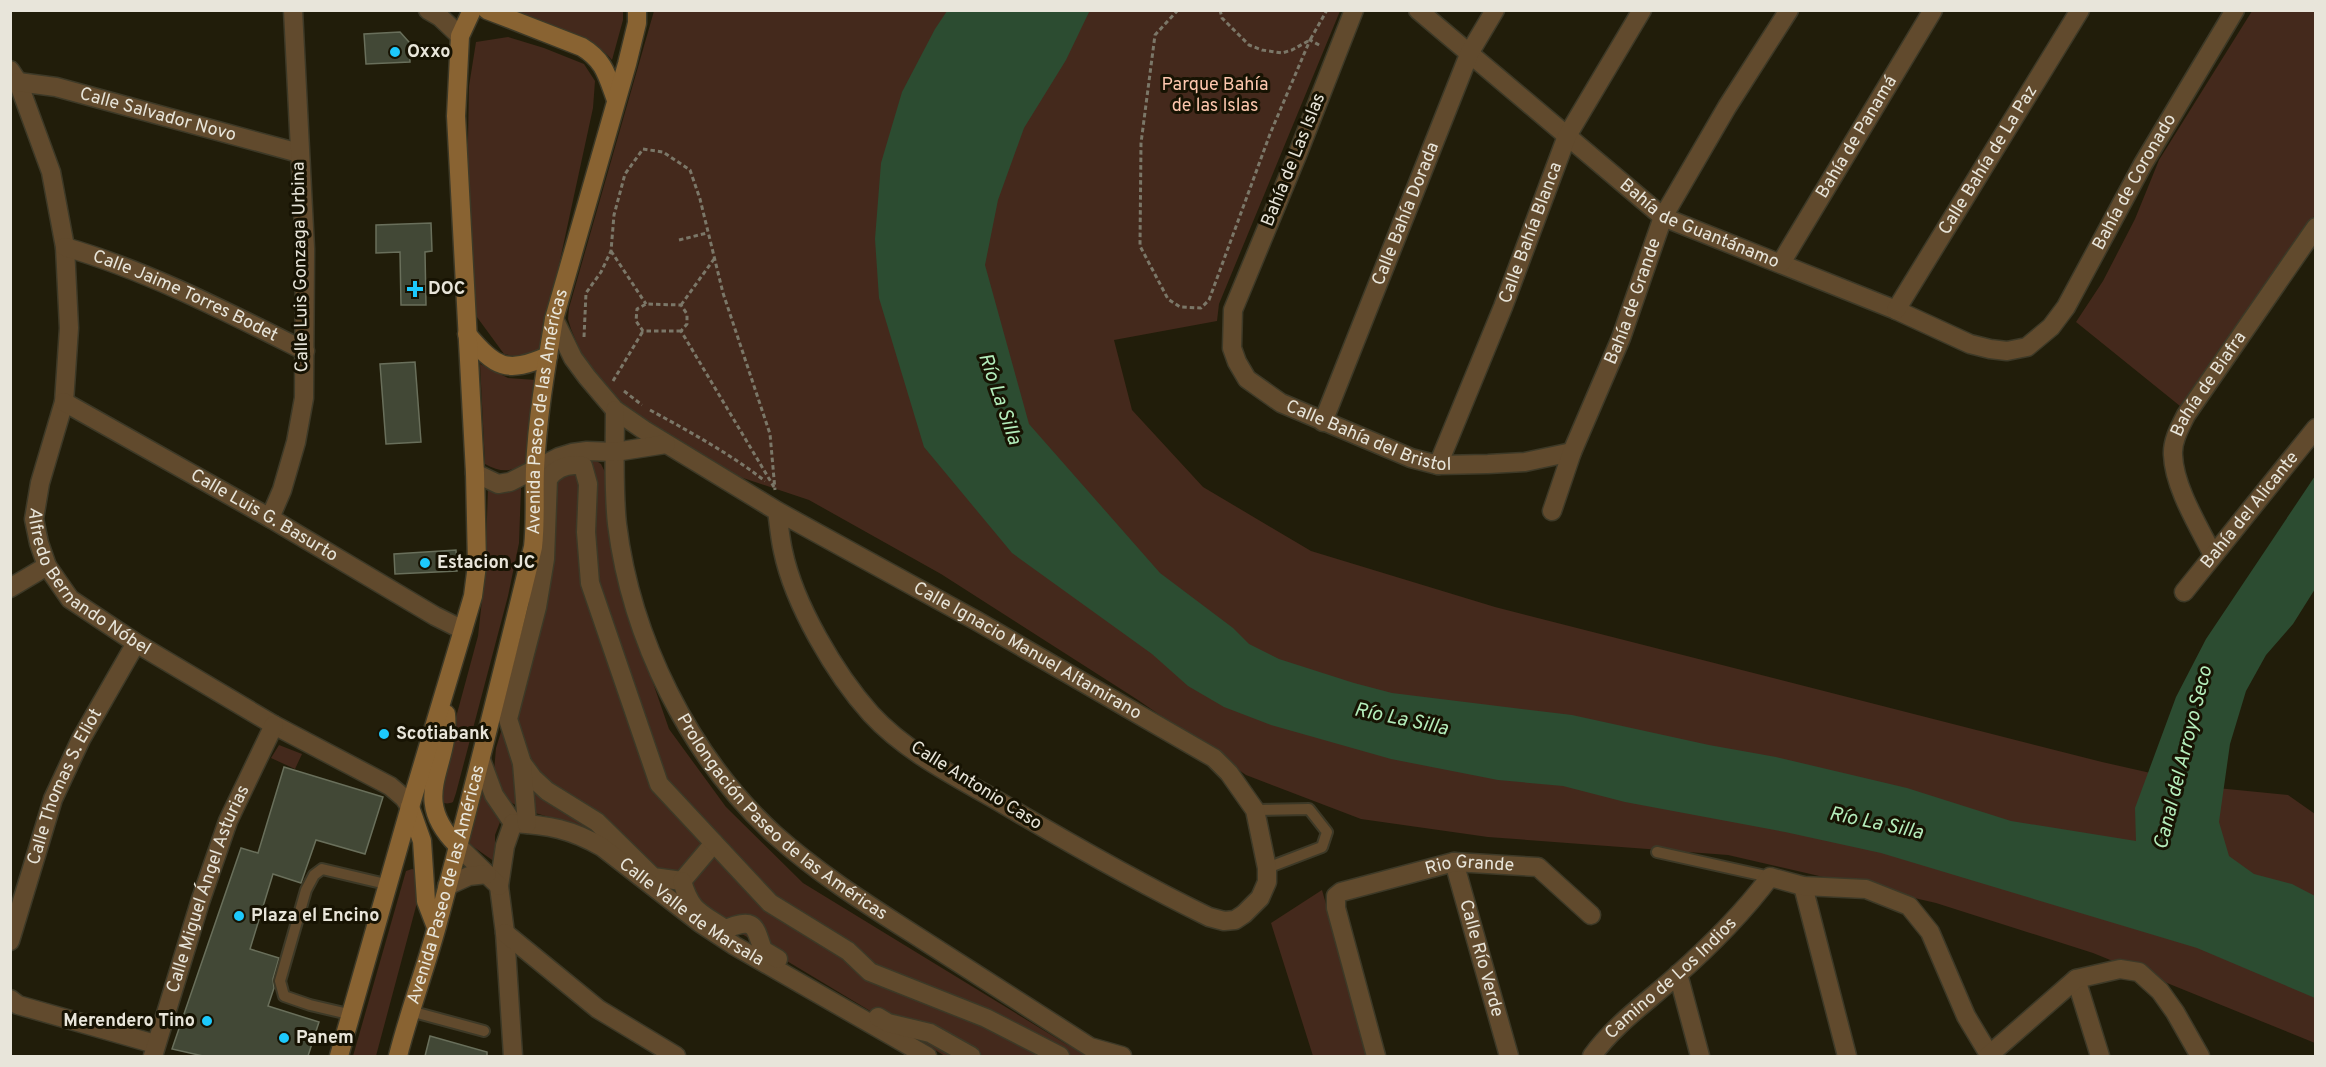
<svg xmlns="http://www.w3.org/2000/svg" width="2326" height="1067" viewBox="0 0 2326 1067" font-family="Overpass,sans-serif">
<rect width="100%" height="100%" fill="#211d0a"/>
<path fill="#44291c" d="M515,11H623V20L612,60C588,31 548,27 515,11Z
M654,11H1340L1219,304L1217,321L1114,340L1132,410L1203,487L1311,551L1495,607L2102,762L2217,788L2288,795L2315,814V1043L2093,953L1936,903L1728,855L1488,837L1361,819L1246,775L1138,700L941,574L809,500L740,477L628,413L584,360L571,329L568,319L569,308Z
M2252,11H2315V215L2180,406L2076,322L2103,281L2135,219L2159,160Z
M508,37L544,48L584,64L595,81L593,108L541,348L522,358L504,354L474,313L467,193L469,86L476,42Z
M480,364L508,378L536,380L527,463C512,472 501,473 485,464Z
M592,458L601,464L607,476L614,559L634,628L669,729L726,807L803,883L1066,1044L1090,1056H945L727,925L656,873L566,822L525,810L512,803L499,789L494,771L496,748L528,645L549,477Z
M521,488L519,543L508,596L456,793L453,802C444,806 441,801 435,795L478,636L485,573L488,489Z
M279,745L302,754L295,769L271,758Z
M485,784L487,802L500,822L495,835V862L468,843Z
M412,869L420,871L422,884L376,1056H353L406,871Z
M1322,890L1369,1056H1313L1271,923Z"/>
<path fill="#2c4c31" d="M1090,10L1066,60L1024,128L998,200L985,265L1029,424L1160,573L1233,628L1249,644L1279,659L1354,683L1392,693L1572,715L1709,745L1776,757L1907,788L2011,821L2136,841L2135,808L2176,697L2206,639L2315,476V589L2293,624L2266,655L2246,691L2230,744L2219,822L2229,856L2254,874L2292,884L2315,896V998L2197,948L1881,853L1785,832L1625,802L1563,786L1498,780L1391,759L1271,725L1224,707L1188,686L1152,654L1012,553L924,447L879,298L875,239L881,163L902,92L935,29L947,11Z"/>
<path fill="#424836" stroke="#696f5b" stroke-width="1.5" d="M400,32L409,42L410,62L366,64L364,34Z
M431,223L432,251L425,252L426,305H401L400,252L376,253V225Z
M415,362L421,442L386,444L380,364Z
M456,550L457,571L395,574L394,554Z
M284,767L383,797L365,854L316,840L301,883L273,874L250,949L279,958L273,979L274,988L268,1006L319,1022L308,1056H203L172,1049L241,848L258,853Z
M430,1036L487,1052V1056H425Z"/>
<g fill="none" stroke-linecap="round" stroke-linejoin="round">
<g stroke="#3d3927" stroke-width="14">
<path id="lane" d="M1255,810L1309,809L1327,832L1322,847L1267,868
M1657,852L1770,877
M410,1011L484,1031
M353,1015L310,1005L284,996L280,981L306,890L314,875L322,869L390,885"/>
</g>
<g stroke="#3d3927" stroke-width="21">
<g id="street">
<path d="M428,10L440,17L460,36"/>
<path id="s1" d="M1354,10L1298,153L1233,310L1232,348L1237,362L1247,379L1281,403L1411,458L1438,465L1488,464L1525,462L1572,452"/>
<path id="s2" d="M1418,10L1663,217L1896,310L1970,344L1990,349L2007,351L2027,347L2051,327L2066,307L2143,164L2235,10"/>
<path id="s3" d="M10,70L18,82L51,172L65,247L69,328L64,402L40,483L34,519L39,543L47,566L70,599L136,643L274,725L390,786L404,798L410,807"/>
<path id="s4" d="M18,82L56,87L299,153"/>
<path id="s5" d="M65,247C148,271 227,312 305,351"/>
<path id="s6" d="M1781,263L1933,10"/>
<path id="s7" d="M1896,310L2080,10"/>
<path id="s8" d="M554,319L573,358L587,377L615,410L644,430L777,511L977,621L1214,758L1229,773L1255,810L1267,868V882L1260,898L1244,914L1235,920L1224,921L1209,917C1137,882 1067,842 998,801C954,776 905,751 871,714C835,674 794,604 783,551C780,538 779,524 777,511"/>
<path id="s9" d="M64,402L270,518L435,616L463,630"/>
<path id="s10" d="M615,410C615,448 613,486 617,524C631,638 689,756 774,834C821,876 873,908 926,942C981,977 1035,1012 1090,1047L1122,1056"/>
<path id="s11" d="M1323,422L1470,52L1495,10"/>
<path id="s12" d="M1438,465L1503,307L1567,136L1642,10"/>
<path d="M475,473L498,484L510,482L559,457L572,453L587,451L615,452L666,444"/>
<path id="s13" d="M1552,511L1572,452L1621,338L1663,217L1727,107L1789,10"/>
<path d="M270,518L282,490L296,442L304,398L305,249L293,10"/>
<path id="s14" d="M2213,555C2199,527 2174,487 2173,455C2172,441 2180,427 2186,415L2316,227"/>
<path d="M10,588L47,566"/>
<path id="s15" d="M2184,592L2316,428"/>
<path d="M481,760L494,795L513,823"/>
<path d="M522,763L533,778L547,791L597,822L653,877L682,881L714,843"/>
<path id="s16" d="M513,823C548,825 571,829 602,847L700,923L735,946L927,1056"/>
<path d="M513,823L505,846L499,886L505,933L513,1056"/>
<path d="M527,824L522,763L508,719L537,607L545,559L548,479C556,468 569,463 583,466L588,484L586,532L590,583L659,784L770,903L848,951L870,972L986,1018L1060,1056"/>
<path d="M457,845L499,886"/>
<path id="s17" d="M1454,862L1509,1056"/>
<path d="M682,881C691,912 700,912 725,929C755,918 754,924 763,950L778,959"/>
<path d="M447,886L469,876L487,874"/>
<path d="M1803,886L1847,1056"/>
<path d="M505,933L598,1009L676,1056"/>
<path id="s18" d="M10,941L53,799L81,739L136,643"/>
<path d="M1678,974L1700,1056"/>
<path d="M2076,979L2100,1056"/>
<path d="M10,999L18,1005L155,1044"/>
<path d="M878,1017L888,1023L930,1033L971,1056"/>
<path id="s19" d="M153,1056L200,902L228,821L274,725"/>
<path id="s20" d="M1376,1056L1336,908V896L1341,892L1454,862L1538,867L1591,915"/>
<path id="s21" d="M1592,1056C1614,1025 1647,1002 1675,977C1709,947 1743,913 1770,877L1803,886L1866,889L1909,906L1930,932L1966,1016L1990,1056"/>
<path d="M1988,1056L2076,979L2120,969L2139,972L2160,991L2175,1012L2200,1056"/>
</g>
</g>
<g stroke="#3d3927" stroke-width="21">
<g id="secondary">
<path d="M487,10L582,47C605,61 607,76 616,100"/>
<path d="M467,334C496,368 506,374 548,356"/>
<path d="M446,714C451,767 408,796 457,845"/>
<path d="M410,807L422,841L426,901L436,927"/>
<path d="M339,1056L410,807L463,630L473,596L477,565L475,473L456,116L460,36L472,10"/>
<path id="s22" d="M398,1056C409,1012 425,970 437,926C471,800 502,674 533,547C536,521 534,495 535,469C537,420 546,367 554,319L627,64L637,23V10"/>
</g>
</g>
<path stroke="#7b7768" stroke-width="3" stroke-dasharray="4.5 3" stroke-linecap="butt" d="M1178,10L1155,35L1141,143L1140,246L1168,299L1180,307L1201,308L1209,300L1270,134L1310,40L1321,46
M1220,10L1222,18L1249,45L1262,50L1282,53L1292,50L1310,40L1327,10
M679,240L707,233
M611,251L646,304
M681,305L714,259
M681,331H643L636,321L637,309L646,304L681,305L687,314V324L681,331L774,487
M584,337L586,293L601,272L611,251L614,215L625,174L643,149L663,152L690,170L700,199L723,293L770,434L775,490
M613,381L643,331
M624,391L642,405
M650,410C690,432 729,453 765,481"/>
<use href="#lane" stroke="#614a2d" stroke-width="10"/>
<use href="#street" stroke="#614a2d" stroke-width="18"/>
<use href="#secondary" stroke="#896332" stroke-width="18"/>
</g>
<g fill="#1dc9fc" stroke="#171303" stroke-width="2">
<circle cx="395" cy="52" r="6"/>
<path d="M412 280h6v6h6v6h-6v6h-6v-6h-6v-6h6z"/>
<circle cx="425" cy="563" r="6"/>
<circle cx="384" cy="734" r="6"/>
<circle cx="239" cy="916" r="6"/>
<circle cx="207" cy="1021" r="6"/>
<circle cx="284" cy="1038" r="6"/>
</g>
<g text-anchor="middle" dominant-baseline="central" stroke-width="6" stroke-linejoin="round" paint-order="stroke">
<g font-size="18" font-weight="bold" fill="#e8e5da" stroke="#171303" text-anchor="start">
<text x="407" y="52">Oxxo</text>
<text x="428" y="289">DOC</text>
<text x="437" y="563">Estacion JC</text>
<text x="396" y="734">Scotiabank</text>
<text x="251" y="916">Plaza el Encino</text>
<text x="195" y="1021" text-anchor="end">Merendero Tino</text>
<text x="296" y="1038">Panem</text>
</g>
<g font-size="18" fill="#fec7ae" stroke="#171303">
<text x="1215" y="85">Parque Bahía<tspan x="1215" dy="21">de las Islas</tspan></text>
</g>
<g font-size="18" fill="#e8e5da" stroke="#171303">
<text stroke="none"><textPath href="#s4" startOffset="144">Calle Salvador Novo</textPath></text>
<text stroke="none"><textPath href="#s6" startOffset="147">Bahía de Panamá</textPath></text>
<text transform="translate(1294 160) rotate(-68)">Bahía de Las Islas</text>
<text stroke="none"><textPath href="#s7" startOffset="176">Calle Bahía de La Paz</textPath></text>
<text stroke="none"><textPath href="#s2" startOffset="910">Bahía de Coronado</textPath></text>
<text stroke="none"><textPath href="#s11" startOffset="224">Calle Bahía Dorada</textPath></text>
<text stroke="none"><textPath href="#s2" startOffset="356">Bahía de Guantánamo</textPath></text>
<text stroke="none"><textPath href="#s12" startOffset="250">Calle Bahía Blanca</textPath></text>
<text transform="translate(301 267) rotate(-91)">Calle Luis Gonzaga Urbina</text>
<text stroke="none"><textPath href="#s5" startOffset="130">Calle Jaime Torres Bodet</textPath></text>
<text stroke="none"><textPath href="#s13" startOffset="225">Bahía de Grande</textPath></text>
<text stroke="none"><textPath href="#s14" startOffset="189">Bahía de Biafra</textPath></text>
<text stroke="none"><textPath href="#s22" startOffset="663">Avenida Paseo de las Américas</textPath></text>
<text stroke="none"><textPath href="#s1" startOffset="532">Calle Bahía del Bristol</textPath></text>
<text stroke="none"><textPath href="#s15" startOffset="105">Bahía del Alicante</textPath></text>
<text stroke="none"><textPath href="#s9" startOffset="230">Calle Luis G. Basurto</textPath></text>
<text stroke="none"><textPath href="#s3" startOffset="549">Alfredo Bernando Nóbel</textPath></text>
<text stroke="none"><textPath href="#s8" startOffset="588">Calle Ignacio Manuel Altamirano</textPath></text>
<text transform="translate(976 786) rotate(32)">Calle Antonio Caso</text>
<text stroke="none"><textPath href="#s18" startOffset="164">Calle Thomas S. Eliot</textPath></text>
<text stroke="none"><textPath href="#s10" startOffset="462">Prolongación Paseo de las Américas</textPath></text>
<text stroke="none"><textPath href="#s20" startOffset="304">Rio Grande</textPath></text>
<text stroke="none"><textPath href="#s22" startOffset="178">Avenida Paseo de las Américas</textPath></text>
<text stroke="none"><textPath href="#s19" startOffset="176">Calle Miguel Ángel Asturias</textPath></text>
<text stroke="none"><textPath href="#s16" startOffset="204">Calle Valle de Marsala</textPath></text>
<text stroke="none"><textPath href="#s17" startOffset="100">Calle Río Verde</textPath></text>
<text stroke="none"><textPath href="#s21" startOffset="111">Camino de Los Indios</textPath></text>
</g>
<g font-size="20" font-style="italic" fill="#b4edbb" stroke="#171303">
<text transform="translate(999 399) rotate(71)">Río La Silla</text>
<text transform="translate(1401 720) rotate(12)">Río La Silla</text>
<text transform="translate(2184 758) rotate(-76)">Canal del Arroyo Seco</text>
<text transform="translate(1876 824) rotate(12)">Río La Silla</text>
</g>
</g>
<rect width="2326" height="1067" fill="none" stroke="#e8e5da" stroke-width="24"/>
</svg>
